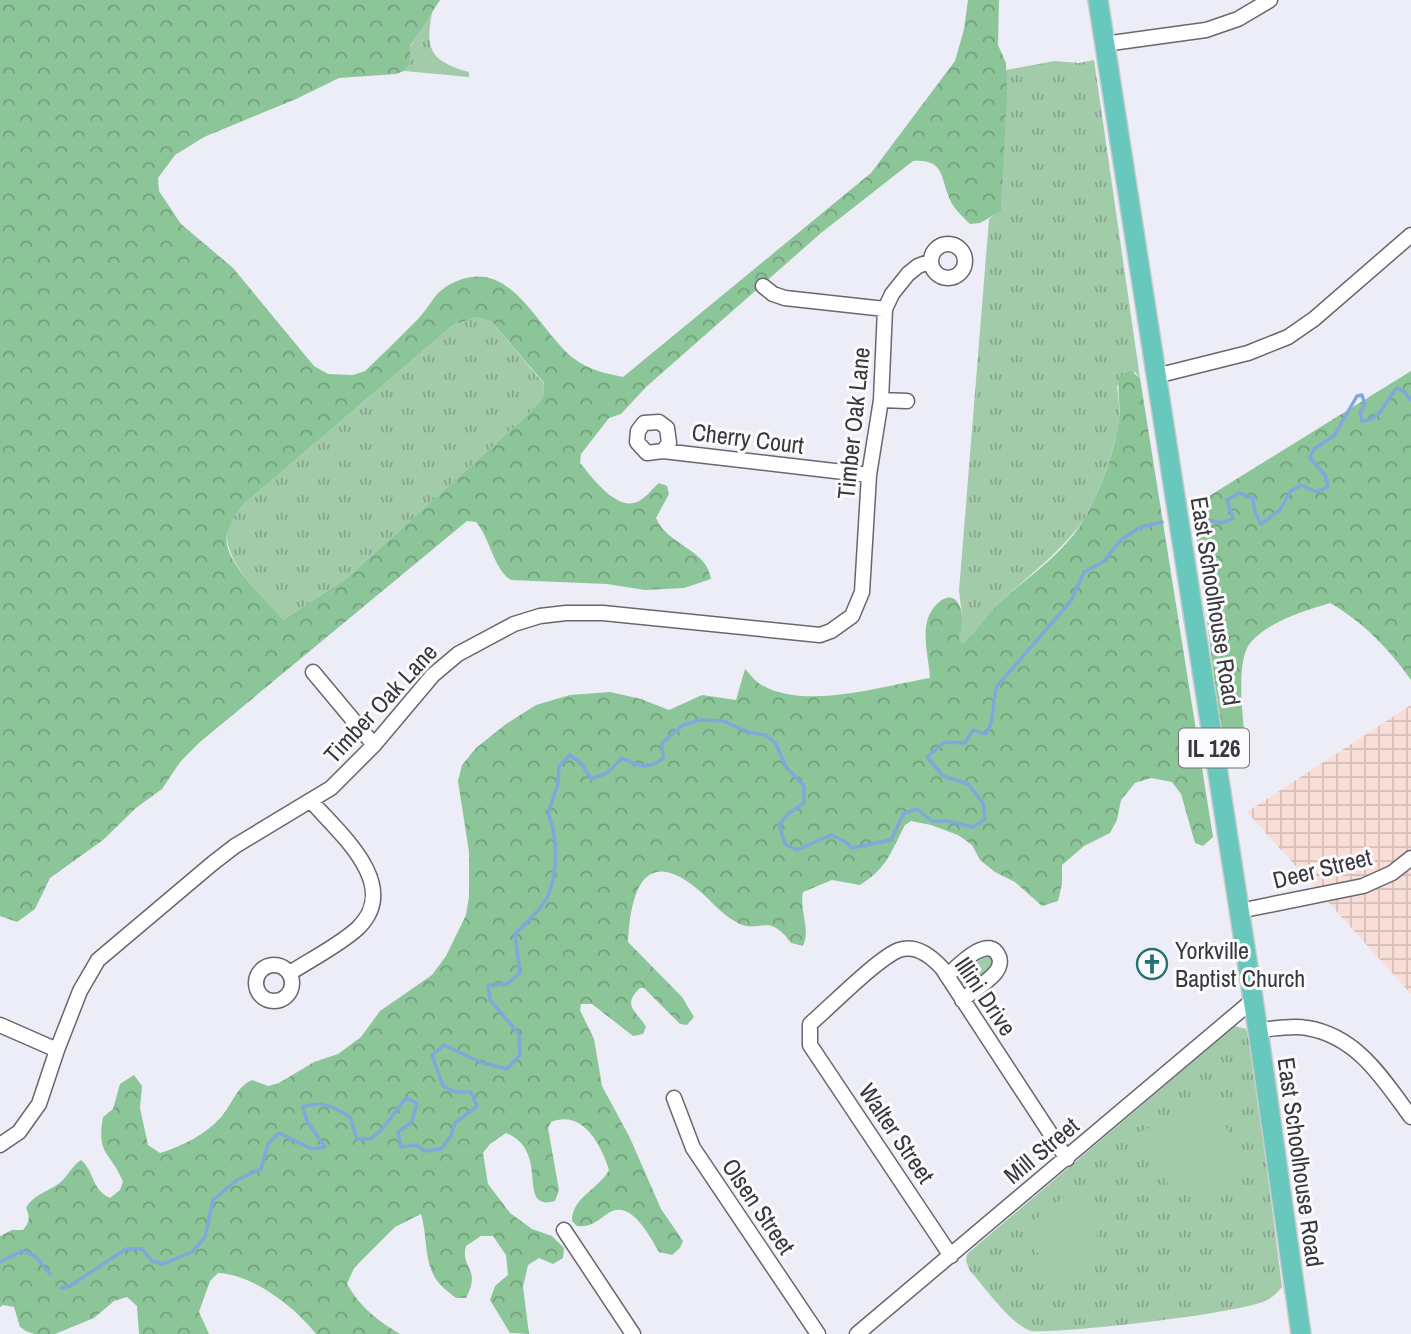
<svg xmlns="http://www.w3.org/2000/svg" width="1411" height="1334" viewBox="0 0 1411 1334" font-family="'Archivo Narrow',sans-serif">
<defs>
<pattern id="industrial-grid" width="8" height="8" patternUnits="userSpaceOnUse" patternTransform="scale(1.75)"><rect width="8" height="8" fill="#f8ded7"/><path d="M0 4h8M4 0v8" fill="none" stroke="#d5bfb9"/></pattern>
<pattern id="grass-tufts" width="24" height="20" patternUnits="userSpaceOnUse" patternTransform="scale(1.75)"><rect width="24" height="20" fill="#a2cbaa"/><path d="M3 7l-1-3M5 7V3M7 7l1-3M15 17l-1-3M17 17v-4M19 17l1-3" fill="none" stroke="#85a68c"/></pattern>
<pattern id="forest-crowns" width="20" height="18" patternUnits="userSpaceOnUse" patternTransform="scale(1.75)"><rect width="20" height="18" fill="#8cc598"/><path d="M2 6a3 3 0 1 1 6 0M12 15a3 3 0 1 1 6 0" fill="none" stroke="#73a17d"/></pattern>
</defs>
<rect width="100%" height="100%" fill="#ededf7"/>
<path fill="url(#industrial-grid)" d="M1411,705V994L1247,812Z"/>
<path fill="url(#grass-tufts)" d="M433,8C425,46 427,61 469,72V77L404,71L410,64V47Z
M1094,60L1140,378L1135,372L1117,386C1118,397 1120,408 1119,419C1117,445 1094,509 1077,529C1053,558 1025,579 998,604C985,617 977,633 963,645L959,640L962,615L959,591L989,219L1001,210L1006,70L1054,61L1079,63Z
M477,317L492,322L544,384L543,398L527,415L347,578L283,620C264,598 214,554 230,522C234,516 240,510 244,504L453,325Z
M987,954L991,956L994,962L992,966L969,985H961L959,981L961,975Z
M1235,1026L1246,1029L1251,1043L1282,1287C1277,1293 1272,1298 1265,1301C1237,1314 1057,1334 1031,1331C1010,1324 985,1287 970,1271L966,1261L967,1254Z"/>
<path fill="url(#forest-crowns)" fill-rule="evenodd" d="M0,0H440L410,46V64L404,71L396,74L339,78L296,99L204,137L175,155L158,178L159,191L181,224L233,268L314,366L328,374L353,375L365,371C383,354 401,336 419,318C429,307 434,294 447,286C509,250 534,326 573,358C589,370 604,373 623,377L871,173L955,61L964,29L968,0H999L998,45L1006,63L1007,93L1001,211L980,223L970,224C963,217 956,211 951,202C940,179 946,159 913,161L821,233L646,387L621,414L609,418L581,454L580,463C591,476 616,511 637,502C645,499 652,489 659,483L667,486L669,494L656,518C667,545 707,549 711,579L684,588L645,590L607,584L511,580C494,570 490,538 476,522L467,521L200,742L180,762L162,789L136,808L103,840L50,878L35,909L17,922L0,916ZM477,317L492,322L544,383L543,398L527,415L347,578L283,620C268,602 230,567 227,544C224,528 235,516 244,504L453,325Z
M1130,370L1140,378L1213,837L1203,846L1195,843L1181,794L1172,782L1151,778L1135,783L1121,800L1117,820L1110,833L1084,846L1062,865V884L1058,901L1042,906L1015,882L995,872L980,860L972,845L958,835L931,825L911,821L905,825C890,853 888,867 860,885L832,880L803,892C799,910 811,929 803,946L791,943C767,910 760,936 736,922C718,912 707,895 691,884C639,846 630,903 628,942L682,997L694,1017L687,1025L680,1024L644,988H640C621,1006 637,1011 646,1027L643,1034L633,1036L592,1004H581L580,1010L594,1039L602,1086L630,1138L661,1209L683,1241L680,1248L672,1255L659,1252C649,1235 630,1197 607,1214C596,1222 591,1227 577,1226L572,1221C572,1197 599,1189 609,1170C601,1144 582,1109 551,1122L548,1128L559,1190L555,1201C550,1202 544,1204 539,1200C526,1190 543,1148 506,1133L490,1144L483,1153L488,1184L510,1213L532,1229L552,1236L564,1248L563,1258L553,1264L539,1258L528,1265L523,1287L529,1334L510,1333L490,1300L495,1286L508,1275L506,1255L493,1236H481L466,1246C460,1269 482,1268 466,1298H456C450,1293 444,1289 439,1283C423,1265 428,1236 421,1214L395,1227L354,1268L347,1284C361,1308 377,1320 400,1334H316C296,1308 253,1274 218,1273L210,1281L199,1312L209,1334H139L137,1306L127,1297L114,1301L94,1318L55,1334H34L26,1331L20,1327L14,1307L3,1305L0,1307V1236L12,1230H23C30,1222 30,1217 26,1208C33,1194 51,1191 62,1181C69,1174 72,1166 81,1160C95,1172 91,1189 110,1198L120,1190L123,1182C111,1151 96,1157 103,1117L113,1109L120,1084L134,1075L142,1086L140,1108L148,1145L160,1153C182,1146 205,1135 221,1117C232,1105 236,1087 252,1080L268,1086L279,1083L314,1062L338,1054L361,1037L380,1011L432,975L446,956L466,915L469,897V852L458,781L462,765L476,748L506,724L536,705L570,695L610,692L641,699L669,710L702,695L736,700L745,669C750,674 755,681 760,684C804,711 883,686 930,678C929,660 923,640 927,622C929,608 951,584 960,607C964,616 961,631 959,640L963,644C977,632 985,617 998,604C1025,579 1059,557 1080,526C1097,499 1115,452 1119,420C1121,406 1117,392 1119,377Z
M1411,371V680C1390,650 1362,621 1330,603C1304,611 1270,621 1251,642C1235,660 1243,716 1245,740L1235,746L1225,742L1221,735L1193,506Z"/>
<path fill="#a2cbaa" d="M1205,1101L1216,1105L1237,1151L1243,1187L1192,1196L1168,1183L1146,1158L1138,1133Z
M1064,1197C1070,1200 1079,1202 1083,1207C1103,1228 1101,1251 1080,1268C1072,1276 1066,1278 1055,1276L1025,1236L1026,1227Z"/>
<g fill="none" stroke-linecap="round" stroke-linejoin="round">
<path stroke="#83a7dc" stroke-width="3.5" d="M1194,517L1222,523L1233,518L1227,500L1239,493L1253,498L1255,512L1261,524L1280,510L1290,492L1301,485L1317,492L1328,487L1325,475L1310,458L1314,449L1334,436L1357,396L1362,395L1365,405L1360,412L1362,421C1382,420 1385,400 1397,388L1405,392L1411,400
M0,1262L22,1251L35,1256L50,1274
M61,1288L70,1286L126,1249H142L152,1261L163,1264L192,1252L205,1237L213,1200L237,1180L261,1169L268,1144L279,1133L312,1149L325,1147L307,1121L303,1107C321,1100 334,1107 350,1117L357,1139H371L383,1128L406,1098L417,1103L412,1122L398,1132L401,1147L416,1145L425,1151L441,1149L451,1136L455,1123L477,1106L471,1092H455L443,1086L432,1055L444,1045L480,1062L507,1069L520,1055L519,1034L490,1000L488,985L507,984L520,973L515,934C525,923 542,909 548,896C558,872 558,837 548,813L558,784L559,766L570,755L582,764L591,779L607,773L622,758C636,766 650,770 663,758L662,743L683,725L699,720L724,721L746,732L766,735L776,744L786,767L804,786V803L787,815L779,825L785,844L797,850L831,835L846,842L852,848L891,840L904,813L917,809L932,821H947L973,827L985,819L983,803L968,784L943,776L927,757L945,742L965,743L973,730L986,734C995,721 992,702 997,686L1071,601L1084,572L1103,562L1121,540L1139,528L1162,522"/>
<g stroke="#686770" stroke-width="17">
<path id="minor" d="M1104,44L1206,30L1238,19L1270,0
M931 261a17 17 0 1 1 34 0a17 17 0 1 1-34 0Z
M763,286L773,294L785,298L885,309
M1156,376L1248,353L1288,337L1314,319L1411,235
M881,400L907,401
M663,451L669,443L667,428L659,422L644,423L638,431L637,442L647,453L663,451L869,475
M313,672L374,745
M1239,911L1363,886L1392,873L1411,858
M256 983a18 18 0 1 1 36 0a18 18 0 1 1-36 0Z
M290,973C310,960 341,944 358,928C402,885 339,833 311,801
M947,976C957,967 989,932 999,957C1001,962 999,968 996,972C987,983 973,991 962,1000
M0,1025L57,1050
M1258,1030C1273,1029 1292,1025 1307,1028C1357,1036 1383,1079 1411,1117
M674,1098L693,1148L818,1334
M0,1145L19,1132L39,1104L57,1050L80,991L98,960L213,863L235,846L331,788L374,745L433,675L458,654L514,624L540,616L566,613H603L820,635L831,631L852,616L862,592L869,475L881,400L885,309L892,294L908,274L918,266L931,261
M564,1230L633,1334
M951,1256L810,1045V1024C830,1007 878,958 899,950C916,944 931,956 942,968L1067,1159
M857,1334L1253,1000"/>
</g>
<g stroke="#cbcbcc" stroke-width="22">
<path id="major" d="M1098,0L1260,1044L1301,1334"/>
</g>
<use href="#minor" stroke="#fff" stroke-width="14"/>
<use href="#major" stroke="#68c8be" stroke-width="19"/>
</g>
<defs>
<g id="church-ring" transform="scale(1.575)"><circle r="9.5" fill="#fbfbfd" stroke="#257073" stroke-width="1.5"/><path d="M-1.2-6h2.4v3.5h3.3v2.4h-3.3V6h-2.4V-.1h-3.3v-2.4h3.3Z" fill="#257073"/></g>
</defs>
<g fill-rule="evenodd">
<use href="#church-ring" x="1152" y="964"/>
</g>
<g text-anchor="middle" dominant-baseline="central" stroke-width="6" stroke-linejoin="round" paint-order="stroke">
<rect fill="#fbfbfd" stroke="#727276" stroke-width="2" x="1179" y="728.5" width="70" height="39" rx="5"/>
<g font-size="23" font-weight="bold" fill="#38383c">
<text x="1214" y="748">IL 126</text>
</g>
<g font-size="24" fill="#38383c" stroke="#fbfbfd">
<text transform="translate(853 423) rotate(-84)">Timber Oak Lane</text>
<text transform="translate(748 438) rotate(7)">Cherry Court</text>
<text transform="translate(1216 601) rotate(81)">East Schoolhouse Road</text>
<text transform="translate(380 703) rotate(-47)">Timber Oak Lane</text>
<text transform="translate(1322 868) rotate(-14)">Deer Street</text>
<text transform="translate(986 996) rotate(56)">Illini Drive</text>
<text transform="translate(897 1133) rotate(56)">Walter Street</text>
<text transform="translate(1041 1150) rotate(-40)">Mill Street</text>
<text transform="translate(1301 1162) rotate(82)">East Schoolhouse Road</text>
<text transform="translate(759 1206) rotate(56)">Olsen Street</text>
</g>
<g font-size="24" fill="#38383c" stroke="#fbfbfd" text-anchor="start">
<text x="1175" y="950">Yorkville<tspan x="1175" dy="28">Baptist Church</tspan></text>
</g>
</g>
</svg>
